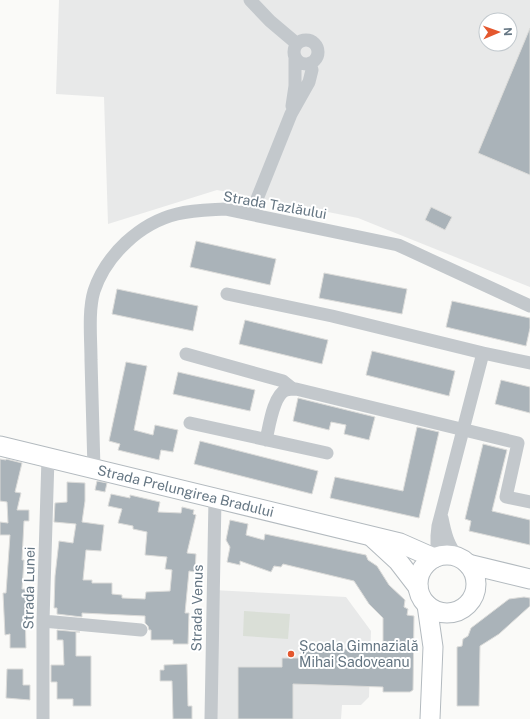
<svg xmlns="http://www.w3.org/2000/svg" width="530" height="719" viewBox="0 0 530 719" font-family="'Public Sans',sans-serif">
<rect width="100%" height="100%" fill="#fafaf8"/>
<path fill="#e8e9e9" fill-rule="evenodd" d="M59,0H530V287L358,218L217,190L108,224L104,97L56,94ZM486,20H510V44H486Z
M213,590L346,597L371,631L369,697L361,705H342L341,719H211Z"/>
<path fill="#dadfd7" d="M244,611L290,614L288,639L243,636Z"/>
<path fill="#aab3b9" stroke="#dcdcda" d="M530,28V175L478,153Z
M431,207L452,217L445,230L425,220Z
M196,241L276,259L270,285L190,267Z
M324,273L407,289L402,314L319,298Z
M117,289L198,306L193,331L112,314Z
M452,301L530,318V328L526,346L446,327Z
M245,320L328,340L322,364L239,344Z
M372,351L455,371L449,396L366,375Z
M126,362L147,366L134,430L153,435L155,425L178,430L173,452L161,450L159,460L118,450L120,444L109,441Z
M178,372L255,390L250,411L173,394Z
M501,380L530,387V413L495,404Z
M298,398L375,417L369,440L344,434L346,425L331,422L329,430L293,421Z
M417,427L439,432L419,518L330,498L335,477L403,491Z
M200,441L318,471L312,494L194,464Z
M483,444L507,450L492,511L530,520V545L469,531L471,521L465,519Z
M0,459L6,460V459L22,463L15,492L21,493L17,510H29V521H24L22,560H24L22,589H30V606H25L26,648H10V634L5,635L3,593H6L10,535H0V522L8,523L7,502L0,501Z
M97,481L107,483L105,492L95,490Z
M67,482L85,483V501L82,522L104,525L101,551L86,550L83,580H92V583H112V594L122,595V598L145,599L146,592L170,591L172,570L165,569L167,557L145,555L147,532L133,529V526L118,523L122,509L108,506L111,494L130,498V495L160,502L158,512L181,513L182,507L194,510L193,514L196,515L187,553L196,554L195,572L189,571L185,613H189L188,644H173V640H151V630H149L148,626L145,623V616L82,613V617L57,614V608H54L55,576L59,541L73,543L76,524L54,522L55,503L67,502Z
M230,520L248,524L246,535L264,540L265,534L366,555L368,560L377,566L389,585L405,600L404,607L408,609L407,615L414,616L413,690L410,692H383V687L293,684V719H238V667H282V658H301V648L383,650V618L369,604L354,581L283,564L281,567L274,566L271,572L240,561V565L227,562L230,547L226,540Z
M524,597L530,598V606L499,634L480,646L479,706H457V647L462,646L463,639L468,636L471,628L509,599Z
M57,630L80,632H76V656H91V706H73V699H57V682H51V665H64L63,640H57Z
M187,664L188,706H192V719H173L172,681H160V670H164V665Z
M7,669H23V685H30V700L6,698Z"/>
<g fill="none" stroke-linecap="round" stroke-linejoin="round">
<g stroke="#b3babf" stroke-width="21">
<g id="secondary">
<path id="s1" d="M0,446L400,543L434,558"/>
<path d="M373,538L398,561L418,587"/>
<circle cx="447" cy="584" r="29"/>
<path d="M468,564L530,579"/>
<path d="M427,605L433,647L430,719"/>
</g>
</g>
<path stroke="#c3c8cc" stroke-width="13" d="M250,0L270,21L296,43
M294 52a12 12 0 1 1 24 0a12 12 0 1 1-24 0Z
M292,106L295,86V59
M251,214L291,114L309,82L312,70L310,63
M227,294L332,316L483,353L530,363
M186,354L283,381L293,389
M190,423L327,453
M266,440C269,428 273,395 286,390C289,389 293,389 296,389L518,443L506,497L530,502
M94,469C93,433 92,397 91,360C91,339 88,311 94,291C106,255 140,223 177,214C193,210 209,210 225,209L398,245L530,306
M442,518C445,533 448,546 458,557
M437,557V536L438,526L483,353
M43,621L141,630
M43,719V621L48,458
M211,719L215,498"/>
<use href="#secondary" stroke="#fff" stroke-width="19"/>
</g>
<circle fill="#e4572e" stroke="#fff" stroke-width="1.5" cx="291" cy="654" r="4"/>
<g text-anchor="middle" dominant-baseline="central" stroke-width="4" stroke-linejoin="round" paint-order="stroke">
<g font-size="14" fill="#657683" stroke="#fff">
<text transform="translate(275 205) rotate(10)">Strada Tazlăului</text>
<text stroke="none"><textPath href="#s1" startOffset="191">Strada Prelungirea Bradului</textPath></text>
<text transform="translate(29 588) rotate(-89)">Strada Lunei</text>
<text transform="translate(197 608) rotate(-89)">Strada Venus</text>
</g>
<g font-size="14" fill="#657683" stroke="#fff" text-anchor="start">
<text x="299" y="646">Școala Gimnazială<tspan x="299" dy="16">Mihai Sadoveanu</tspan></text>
</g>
</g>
<g transform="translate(498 32) rotate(88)"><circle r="19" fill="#ffffff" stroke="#c1c8cd"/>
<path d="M0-3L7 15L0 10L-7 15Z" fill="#e4572e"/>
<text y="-6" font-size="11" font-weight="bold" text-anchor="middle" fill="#657683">N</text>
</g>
</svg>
